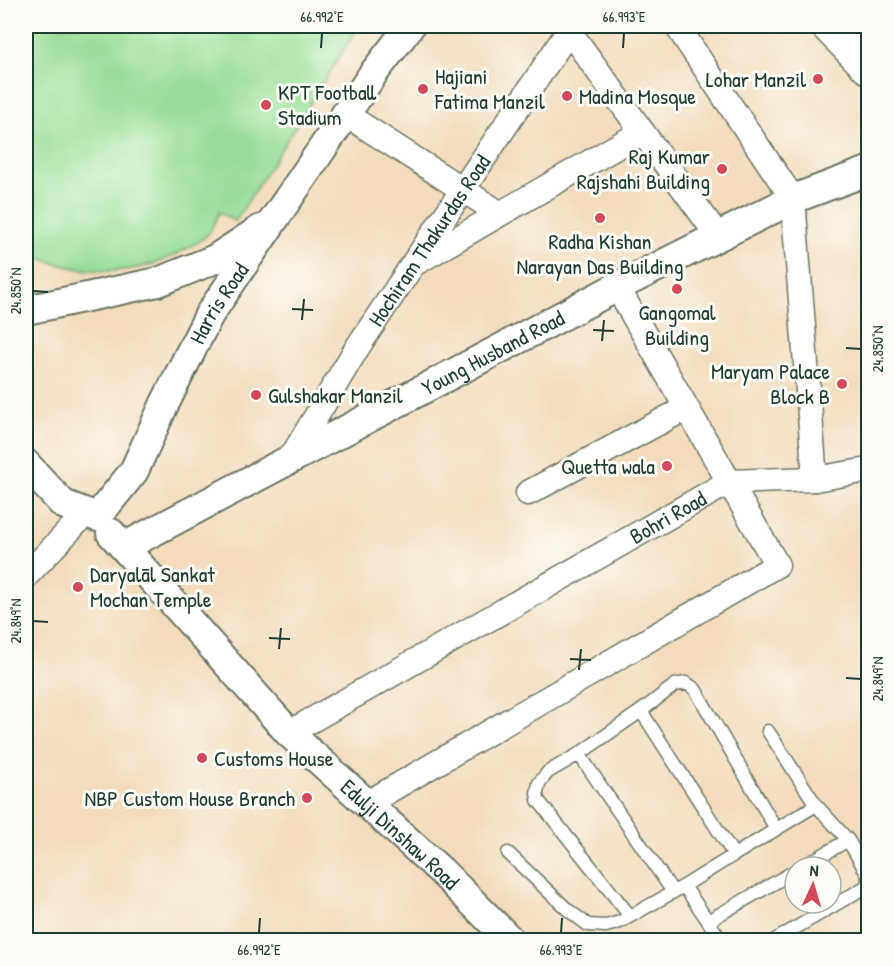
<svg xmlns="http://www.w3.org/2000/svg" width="894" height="966" viewBox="0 0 894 966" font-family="'Patrick Hand',sans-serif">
<rect width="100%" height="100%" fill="#fdfcf7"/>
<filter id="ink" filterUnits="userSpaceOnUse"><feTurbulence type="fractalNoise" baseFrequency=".0167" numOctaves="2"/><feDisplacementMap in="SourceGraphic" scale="12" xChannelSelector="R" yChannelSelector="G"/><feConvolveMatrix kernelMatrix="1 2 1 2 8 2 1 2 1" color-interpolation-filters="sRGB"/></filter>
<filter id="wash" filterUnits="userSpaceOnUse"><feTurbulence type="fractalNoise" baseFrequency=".008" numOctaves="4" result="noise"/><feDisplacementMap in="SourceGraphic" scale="24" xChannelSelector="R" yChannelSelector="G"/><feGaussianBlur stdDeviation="1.35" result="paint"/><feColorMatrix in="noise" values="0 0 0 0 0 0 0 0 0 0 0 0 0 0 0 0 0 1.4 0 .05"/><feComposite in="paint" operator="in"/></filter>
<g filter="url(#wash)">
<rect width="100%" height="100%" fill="#f2dcbd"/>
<path fill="#98de97" stroke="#5c8e66" stroke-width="1.5" d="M26,26H359L235,222L219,212C216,219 213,227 209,233C203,240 193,245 186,249C136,279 77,276 26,252Z"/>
</g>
<g filter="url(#ink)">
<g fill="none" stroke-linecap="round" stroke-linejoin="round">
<g stroke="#697564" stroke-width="15">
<path id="service" d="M641,711L675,685L686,683L695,689L776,829
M768,731L816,805
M579,754L673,892
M508,853L568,910L588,925L606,926L620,922L684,886L721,940
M802,867L848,840
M684,886L734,855
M630,916L538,800L537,793L539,783L548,772L579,754L641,711L734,855L816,805L848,840L868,875
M708,921L795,871
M775,940L867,886L868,879
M866,940L868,939"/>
</g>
<g stroke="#697564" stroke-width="27">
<g id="minor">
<path d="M569,31L718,236"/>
<path d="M345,114L499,213"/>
<path d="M417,262L642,132"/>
<path id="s1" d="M290,460L357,348L572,26"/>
<path d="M815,479L868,470"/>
<path d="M528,493L686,408"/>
<path d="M26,576L86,513"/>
<path id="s2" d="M289,733L729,482L815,479L793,199L677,26"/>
<path d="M366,804L777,565L617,287"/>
</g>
</g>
<g stroke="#697564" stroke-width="32">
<g id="tertiary">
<path d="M26,310L158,282L215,259L261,229"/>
<path id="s3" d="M26,464L63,504L97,517L134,471L164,405L209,315L373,74L410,26"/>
<path id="s4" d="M111,533L289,733L440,870L510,940"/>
<path id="s5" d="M124,547L617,287L793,199L868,171"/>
</g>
</g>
<g stroke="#697564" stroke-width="36">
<path id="primary" d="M828,26L868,67"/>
</g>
<use href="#service" stroke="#fff" stroke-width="12"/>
<use href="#minor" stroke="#fff" stroke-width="24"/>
<use href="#tertiary" stroke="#fff" stroke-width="28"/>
<use href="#primary" stroke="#fff" stroke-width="33"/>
</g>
</g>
<path fill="none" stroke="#1f3d34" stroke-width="2" d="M321,48L322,33M623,48L624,33M33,291L48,292M292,309L313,310M302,320L304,299M593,330L614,331M602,341L604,320M846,348L861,349M33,621L48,622M269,638L290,639M279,649L281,628M570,659L591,660M579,670L581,649M846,678L861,679M259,933L260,918M561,933L562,918"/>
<g fill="#d1495b" stroke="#fdfcf7" stroke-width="2">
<circle cx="818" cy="79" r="6"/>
<circle cx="423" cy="89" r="6"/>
<circle cx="567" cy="96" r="6"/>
<circle cx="266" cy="105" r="6"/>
<circle cx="722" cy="169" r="6"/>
<circle cx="600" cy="218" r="6"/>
<circle cx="677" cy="289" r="6"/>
<circle cx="842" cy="384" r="6"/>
<circle cx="256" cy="395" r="6"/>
<circle cx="667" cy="466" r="6"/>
<circle cx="78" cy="587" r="6"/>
<circle cx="202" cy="758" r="6"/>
<circle cx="307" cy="798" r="6"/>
</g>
<g text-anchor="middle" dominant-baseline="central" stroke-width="6" stroke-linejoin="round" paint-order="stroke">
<g font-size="22" fill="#1f3d34" stroke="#fdfcf7" text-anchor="start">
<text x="435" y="76">Hajiani<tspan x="435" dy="25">Fatima Manzil</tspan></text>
<text x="806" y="79" text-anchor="end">Lohar Manzil</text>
<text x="278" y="92">KPT Football<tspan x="278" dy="25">Stadium</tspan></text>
<text x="579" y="96">Madina Mosque</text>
<text x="710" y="156" text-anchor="end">Raj Kumar<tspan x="710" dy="25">Rajshahi Building</tspan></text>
<text x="600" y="241" text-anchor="middle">Radha Kishan<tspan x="600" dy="25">Narayan Das Building</tspan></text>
<text x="677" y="312" text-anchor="middle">Gangomal<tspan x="677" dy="25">Building</tspan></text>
<text x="830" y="371" text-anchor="end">Maryam Palace<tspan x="830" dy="25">Block B</tspan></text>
<text x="268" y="395">Gulshakar Manzil</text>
<text x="655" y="466" text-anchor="end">Quetta wala</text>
<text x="90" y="574">Daryalāl Sankat<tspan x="90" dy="25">Mochan Temple</tspan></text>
<text x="214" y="758">Customs House</text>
<text x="295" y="798" text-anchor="end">NBP Custom House Branch</text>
</g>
<g font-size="22" fill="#1f3d34" stroke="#fdfcf7">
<text stroke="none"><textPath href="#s1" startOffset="260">Hochiram Thakurdas Road</textPath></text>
<text stroke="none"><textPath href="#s3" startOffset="338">Harris Road</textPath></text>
<text stroke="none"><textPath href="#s5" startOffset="417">Young Husband Road</textPath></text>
<text stroke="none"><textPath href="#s2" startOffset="436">Bohri Road</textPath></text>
<text stroke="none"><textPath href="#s4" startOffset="418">Edulji Dinshaw Road</textPath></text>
</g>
</g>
<rect width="894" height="966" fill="none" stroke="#fdfcf7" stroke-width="66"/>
<g transform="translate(813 885) rotate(4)"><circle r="28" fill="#fdfcf7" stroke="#a4b0a9" stroke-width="1.5"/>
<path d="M0-4.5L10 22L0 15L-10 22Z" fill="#d1495b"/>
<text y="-9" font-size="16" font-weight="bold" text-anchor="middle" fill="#1f3d34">N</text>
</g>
<rect x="33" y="33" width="828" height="900" fill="none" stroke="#1f3d34" stroke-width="2"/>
<g font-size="15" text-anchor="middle" fill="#1f3d34">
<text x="322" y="22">66.992°E</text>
<text x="624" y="22">66.993°E</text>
<text transform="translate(16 291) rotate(-90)" y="5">24.850°N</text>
<text transform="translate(878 349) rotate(-90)" y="5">24.850°N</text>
<text transform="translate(16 621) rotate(-90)" y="5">24.849°N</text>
<text transform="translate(878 679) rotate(-90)" y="5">24.849°N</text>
<text x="259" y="955">66.992°E</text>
<text x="561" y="955">66.993°E</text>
</g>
</svg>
